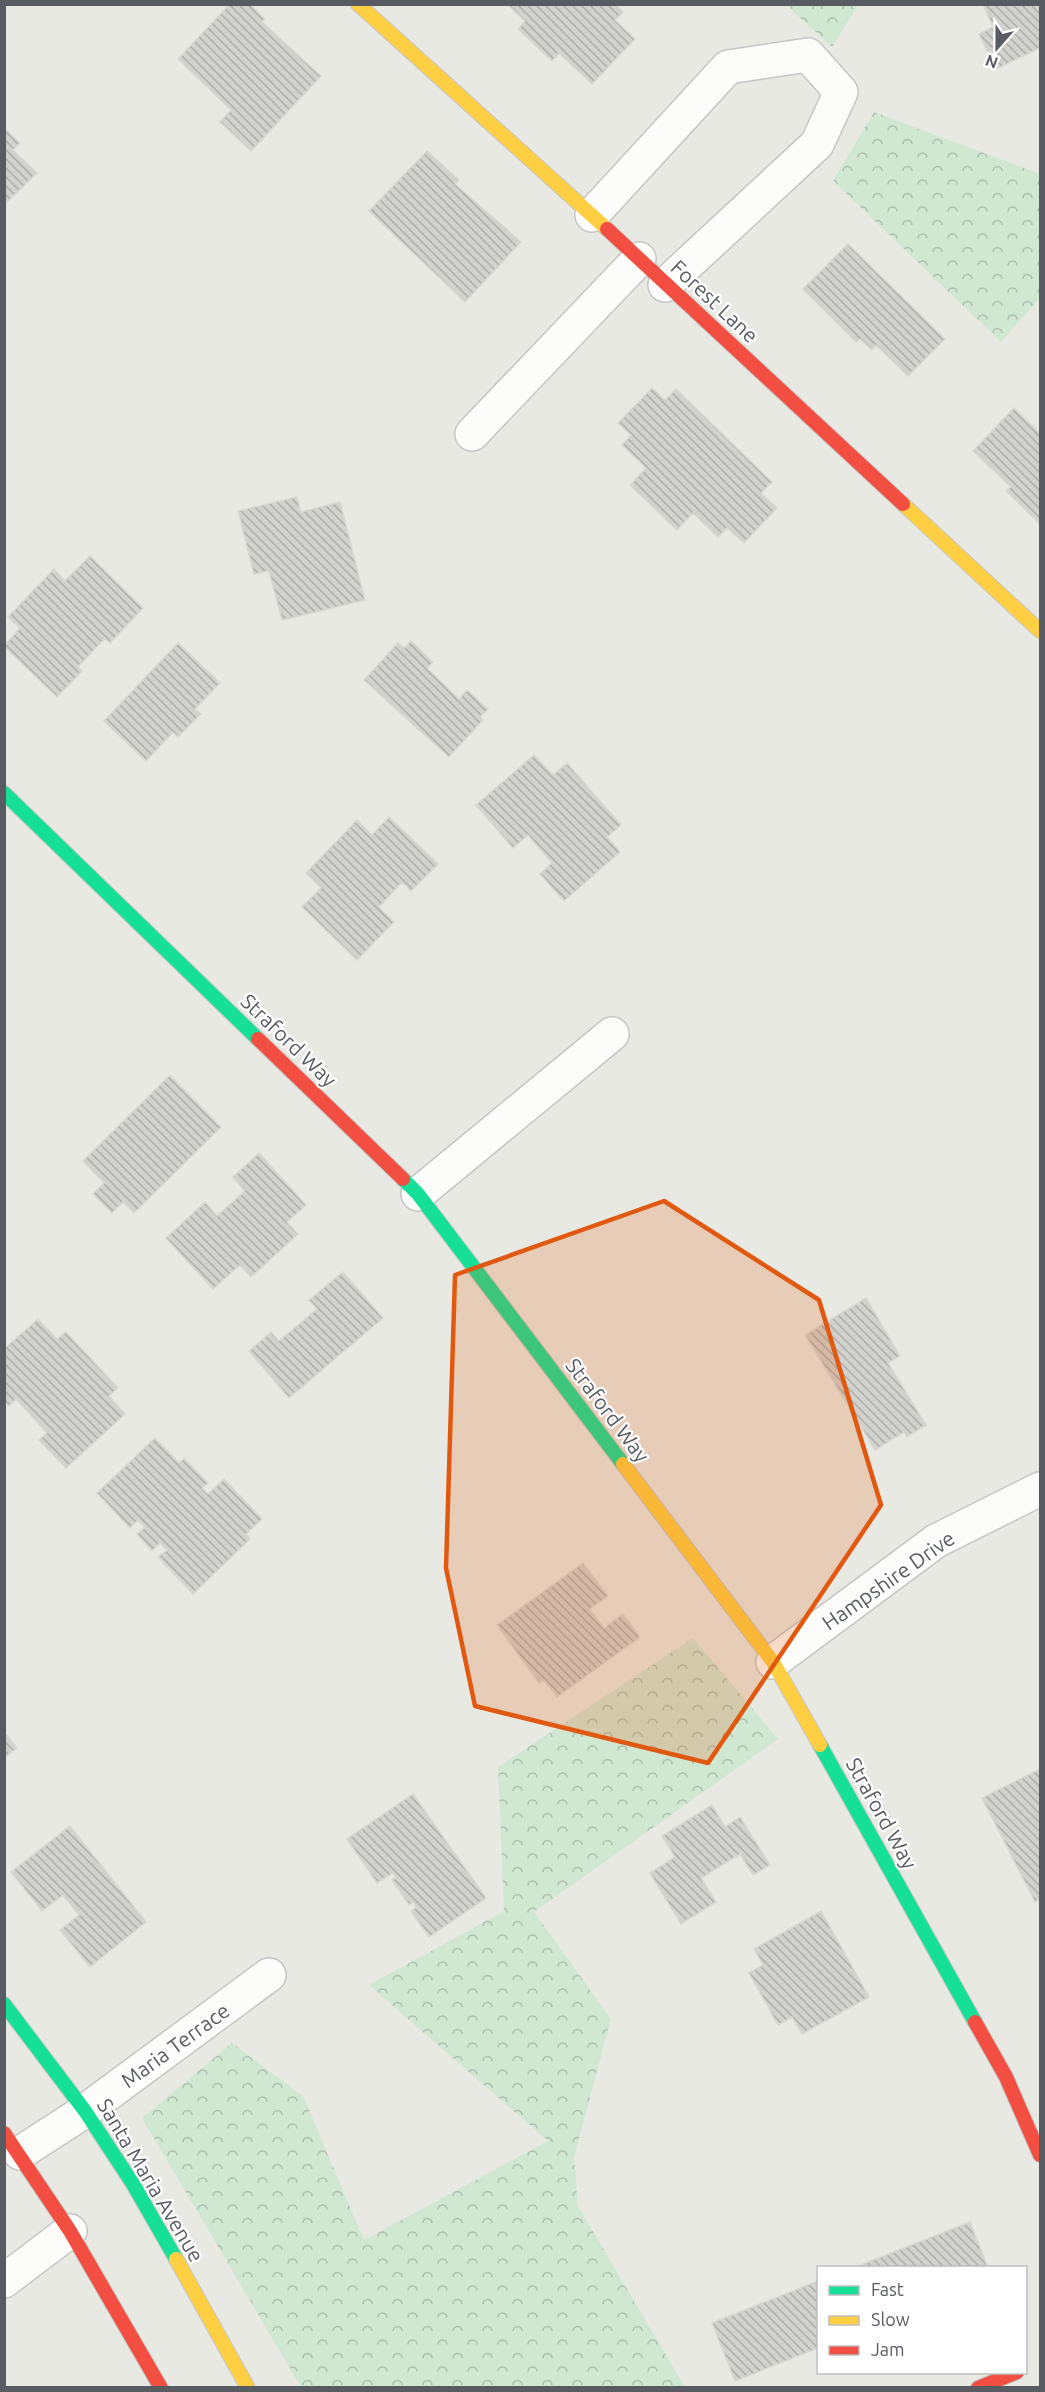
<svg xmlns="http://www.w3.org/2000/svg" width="1045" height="2392" viewBox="0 0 1045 2392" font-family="Ubuntu,sans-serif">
<defs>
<pattern id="forest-crowns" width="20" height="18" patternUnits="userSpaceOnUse" patternTransform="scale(1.5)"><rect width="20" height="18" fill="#d0e7d2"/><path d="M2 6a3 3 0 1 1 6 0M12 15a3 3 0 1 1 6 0" fill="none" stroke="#acbeae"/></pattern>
<pattern id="building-back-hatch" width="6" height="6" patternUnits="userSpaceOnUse" patternTransform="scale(1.5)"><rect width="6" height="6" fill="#d1d1cd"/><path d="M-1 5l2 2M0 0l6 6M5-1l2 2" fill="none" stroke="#adadaa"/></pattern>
</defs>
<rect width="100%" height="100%" fill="#e9e9e3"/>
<path fill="url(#forest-crowns)" d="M786,5H858L832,47Z
M874,112L1040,174V298L1001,342L833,181Z
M693,1638L778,1739L534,1912L611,2019L574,2157L578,2206L685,2387H301L142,2118L232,2043L303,2096L364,2240L548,2141L369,1985L504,1911L498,1767Z"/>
<path fill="url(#building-back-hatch)" stroke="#d8d8d2" stroke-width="1.5" d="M230,4H250L265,19L262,22L321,76L251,151L220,122L231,110L178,59Z
M507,4H615L623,12L615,20L635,39L592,84L559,53L552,61L518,29L525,21Z
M983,4H1038L1040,9V48L996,69L979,34L993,27Z
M4,128L20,143L13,150L37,173L4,205Z
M427,151L459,180L455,184L521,242L465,302L369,211Z
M848,244L945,339L908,376L876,345L872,350L860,339L856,342L803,289Z
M652,388L665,400L676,389L772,482L761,493L777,508L744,543L727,528L718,537L693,513L677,530L630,485L646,468L622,445L631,435L618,423Z
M1014,408L1040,433V524L1006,491L1011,487L973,451Z
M297,497L301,512L340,502L365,600L282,620L269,571L254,574L238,511Z
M90,556L143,608L110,643L105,638L78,667L82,671L57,697L4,646L20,628L8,617L54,569L65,581Z
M411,641L433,662L427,668L459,699L467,690L488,709L480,717L483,720L449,757L364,680L398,643L404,648Z
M178,643L220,683L195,709L201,714L178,737L173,732L146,761L104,721Z
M534,755L553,775L567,763L621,825L607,837L620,852L564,901L540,874L552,863L528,835L513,848L476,805Z
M389,817L438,864L411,891L402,882L379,907L394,922L357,960L302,907L321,888L306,873L357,820L372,835Z
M170,1075L221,1127L134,1213L123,1202L112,1213L93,1194L104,1183L83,1161Z
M259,1153L306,1205L287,1222L298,1234L251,1277L240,1265L213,1289L166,1238L205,1202L217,1216L245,1191L233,1177Z
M343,1272L383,1318L289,1398L249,1351L271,1332L279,1341L317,1309L309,1300Z
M866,1298L900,1356L888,1363L926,1425L907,1437L904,1432L875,1450L805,1335Z
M38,1319L57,1339L66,1332L118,1388L109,1396L125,1414L66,1468L39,1440L47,1433L16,1399L9,1406L4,1401V1349Z
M155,1438L179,1463L184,1458L208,1483L202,1488L208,1494L224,1479L262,1519L246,1534L250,1539L193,1594L158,1557L167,1550L160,1543L152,1551L137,1534L145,1527L138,1520L130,1528L97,1493Z
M583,1563L608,1596L590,1609L604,1628L623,1614L640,1637L557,1697L544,1680L539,1683L497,1625Z
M4,1732L17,1748L4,1758Z
M1040,1769V1899L1035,1902L982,1798Z
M413,1794L486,1898L429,1937L411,1911L417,1907L413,1902L409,1905L392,1880L397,1877L393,1873L377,1883L347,1839Z
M712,1805L725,1827L740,1817L770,1865L753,1875L740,1854L701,1878L716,1902L681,1924L650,1873L675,1857L662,1836Z
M70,1826L146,1922L90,1967L60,1930L79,1915L63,1895L42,1911L11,1872Z
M821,1911L869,1997L802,2034L792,2017L778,2025L749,1973L763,1965L754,1949Z
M970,2222L988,2268H853Z
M818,2281V2348L735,2381L712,2323Z"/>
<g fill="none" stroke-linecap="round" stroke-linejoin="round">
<g stroke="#c5c5c5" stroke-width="36">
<path id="street" d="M592,215L728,67L808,55L841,92L817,144L665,285
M472,434L639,259
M418,1194L612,1034
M773,1662L936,1541L1040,1489
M20,2153L85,2111L269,1975
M4,2281L70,2231"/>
</g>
<g stroke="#c5c6c5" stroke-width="16">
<path id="fast" d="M4,793L258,1039
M403,1179L418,1194L623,1464
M820,1745L975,2022
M4,2004L85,2111L133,2184L176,2259"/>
</g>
<g stroke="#c5c6c5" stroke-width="16">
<path id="slow" d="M358,4L607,229
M903,504L1040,631
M623,1464L773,1662L820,1745
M176,2259L248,2388"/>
</g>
<g stroke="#c5c6c5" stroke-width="16">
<path id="jam" d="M607,229L903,504
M258,1039L403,1179
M975,2022L1006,2077L1040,2155
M4,2133L70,2231L161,2388
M978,2388L1017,2372"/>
</g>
<use href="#street" stroke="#fcfcfb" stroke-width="33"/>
<use href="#fast" stroke="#16e098" stroke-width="14"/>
<use href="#slow" stroke="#ffcf43" stroke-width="14"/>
<use href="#jam" stroke="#f24e42" stroke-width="14"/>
</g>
<path fill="#e15910" fill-opacity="0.2" stroke="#e15910" stroke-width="4.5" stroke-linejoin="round" d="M664,1201L819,1300L881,1505L708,1763L475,1706L446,1568L455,1275Z"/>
<g text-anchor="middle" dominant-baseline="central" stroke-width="4.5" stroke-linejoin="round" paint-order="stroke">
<g font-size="21" fill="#595b62" stroke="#fff">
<text transform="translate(715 301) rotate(43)">Forest Lane</text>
<text transform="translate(289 1040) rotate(44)">Straford Way</text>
<text transform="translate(608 1410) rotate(53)">Straford Way</text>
<text transform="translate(888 1580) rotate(-35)">Hampshire Drive</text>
<text transform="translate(882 1813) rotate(61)">Straford Way</text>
<text transform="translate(175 2045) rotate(-36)">Maria Terrace</text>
<text transform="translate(151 2180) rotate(59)">Santa Maria Avenue</text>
</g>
</g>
<rect width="1045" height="2392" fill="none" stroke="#595b62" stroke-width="12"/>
<rect x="817" y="2266" width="210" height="108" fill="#ffffff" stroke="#bdbdc0" stroke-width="1.5"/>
<rect x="829" y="2286" width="30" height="9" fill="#16e098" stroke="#bdbdc0" stroke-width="1.5"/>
<text x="871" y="2296" font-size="18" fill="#595b62">Fast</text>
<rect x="829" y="2316" width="30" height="9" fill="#ffcf43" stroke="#bdbdc0" stroke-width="1.5"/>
<text x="871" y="2326" font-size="18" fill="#595b62">Slow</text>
<rect x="829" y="2346" width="30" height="9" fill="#f24e42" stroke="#bdbdc0" stroke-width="1.5"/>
<text x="871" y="2356" font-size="18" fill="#595b62">Jam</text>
<g transform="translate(997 48) rotate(201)" stroke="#ffffff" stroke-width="4.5" paint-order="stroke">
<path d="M0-4.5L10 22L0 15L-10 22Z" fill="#595b62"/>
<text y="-9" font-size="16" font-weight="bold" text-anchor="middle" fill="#595b62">N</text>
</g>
</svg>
